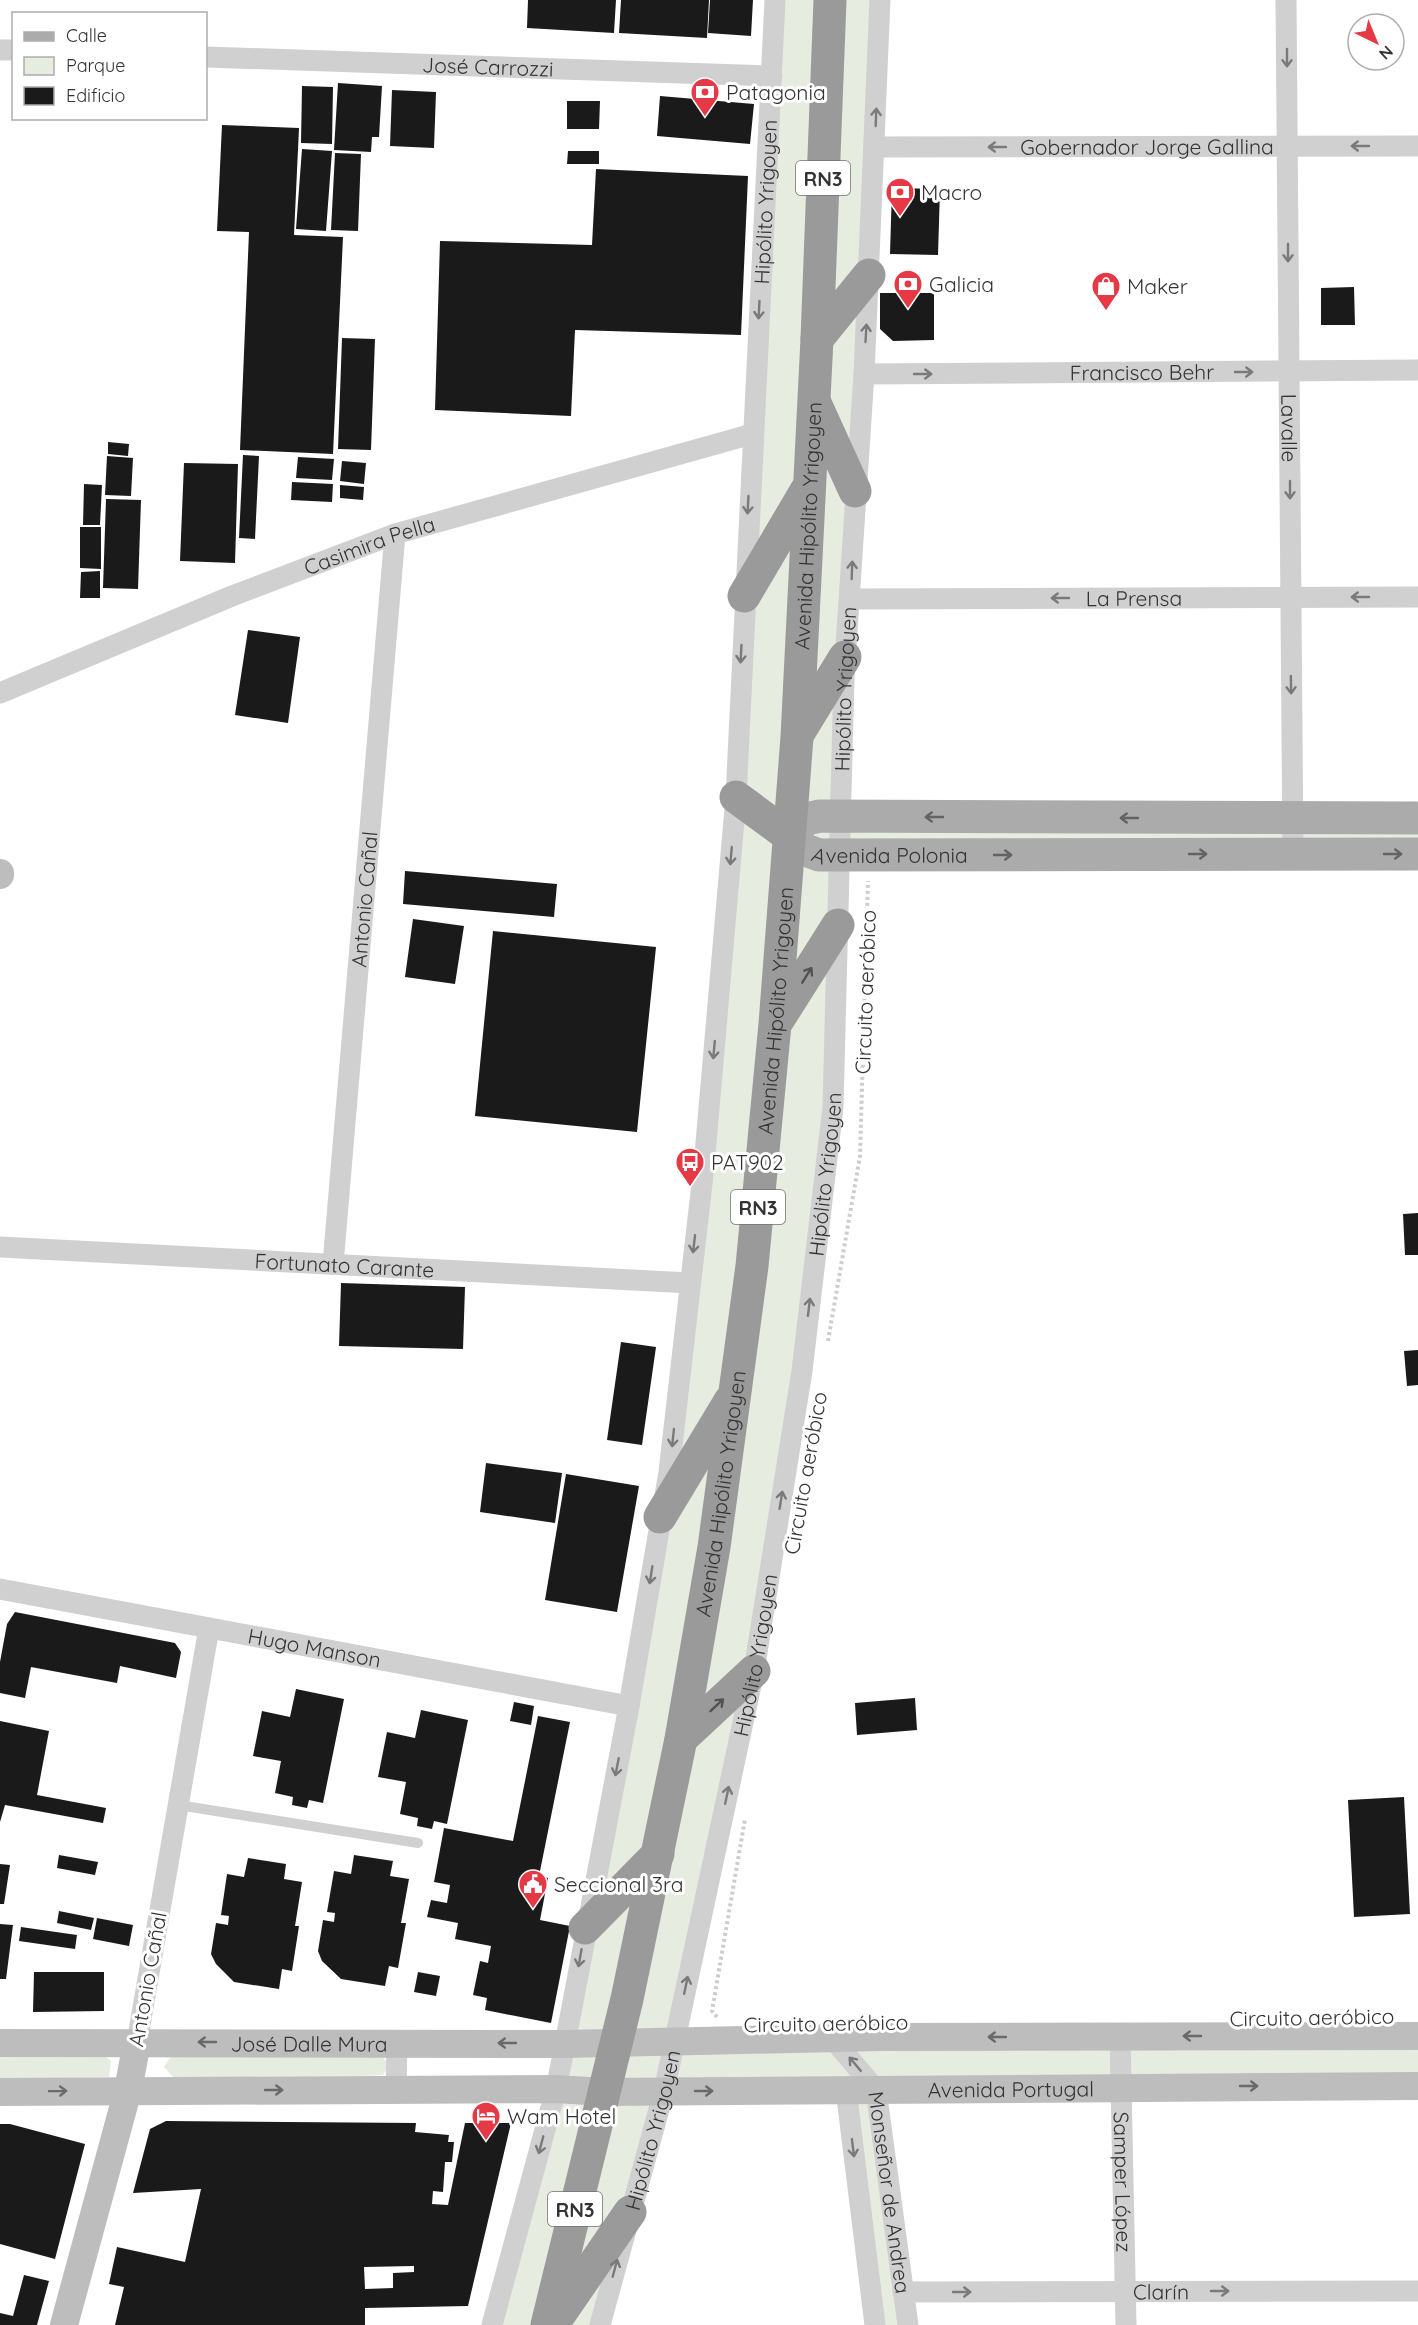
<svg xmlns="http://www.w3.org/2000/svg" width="1418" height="2325" viewBox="0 0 1418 2325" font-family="Quicksand,sans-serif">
<rect width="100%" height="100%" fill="#fff"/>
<path fill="#e6ecdf" d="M775,0H880L840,817L1418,818V854L839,855L838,925L802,1371L674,2042L1418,2036V2086L876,2090L908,2325H875L846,2090L665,2091L600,2325H492L556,2089L629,1706L704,1166Z
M173,2053L380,2054L389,2065L383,2075L365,2076L175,2079L164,2067Z
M0,2054H102L111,2061L109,2077L0,2080Z"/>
<path fill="#1a1a1a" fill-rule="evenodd" d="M528,0H616L614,33L527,28Z
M621,0H709L707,38L619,33Z
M710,0H753L751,36L708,33Z
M338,83L382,86L379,137H372L371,152L334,150Z
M302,86L333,87L332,144L301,143Z
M392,90L436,92L434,148L390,146Z
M660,96L754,104L750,144L657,136Z
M567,101H600L599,129H567Z
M222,125L299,128L294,235L343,237L333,454L240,450L249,232L217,231Z
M302,149L332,151L326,231L296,229Z
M568,151H599V164H567Z
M335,153L361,154L358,231L331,230Z
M596,169L748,176L741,335L575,330L571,416L435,410L440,241L592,245Z
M892,188L940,189L938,255L890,254Z
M1354,287L1355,325H1321V288Z
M880,293H934V340L893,341L880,329Z
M342,338L375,339L371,450L338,449Z
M108,442L129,444L128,456L108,454Z
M243,455L259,456L255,539L239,538Z
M107,456L133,458L131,496L105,495Z
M298,457L334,459L332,480L296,478Z
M342,461L366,463L364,484L340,481Z
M184,463L238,464L235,563L180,561Z
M292,482L333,484L332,502L291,500Z
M84,484L102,485L100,525H83Z
M340,485L364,487L363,500L340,498Z
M106,499L141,500L138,589L103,588Z
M80,527H101V569L80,568Z
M100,571V598H80L81,572Z
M248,630L300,637L288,723L235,715Z
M405,871L557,884L554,917L403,904Z
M413,919L464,926L455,984L405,977Z
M493,931L656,947L637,1132L475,1116Z
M1418,1213V1255H1405L1403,1214Z
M341,1283L465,1287L463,1349L339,1346Z
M621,1342L656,1347L642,1445L607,1440Z
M1418,1350V1385L1407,1386L1404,1351Z
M486,1463L562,1473L555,1523L480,1512Z
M566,1474L639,1486L617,1612L545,1600Z
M15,1612L175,1643L181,1652L176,1678L120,1666L117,1683L31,1667L25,1698L0,1693V1662L7,1624Z
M296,1689L344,1699L323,1803L309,1800L307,1808L292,1805L293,1797L275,1793L281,1761L253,1756L262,1711L290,1717Z
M915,1698L917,1730L857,1735L855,1703Z
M514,1702L534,1706L531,1725L510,1721Z
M421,1710L468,1720L447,1824L434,1821L432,1829L417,1826L418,1818L400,1814L406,1782L378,1777L387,1732L415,1738Z
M538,1716L570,1722L539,1876L548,1878L540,1920L570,1926L551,2023L485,2010L487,1998L473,1995L480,1961L488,1963L491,1946L455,1939L458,1923L427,1917L431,1900L447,1903L450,1885L434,1882L444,1828L513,1841Z
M0,1721L49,1731L37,1795L106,1808L103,1823L5,1805L0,1822Z
M1404,1797L1410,1914L1354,1917L1348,1800Z
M59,1855L98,1862L95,1875L57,1868Z
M354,1855L393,1861L390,1876L409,1879L401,1923H406L398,1968L389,1966L385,1986L341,1979L322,1961L318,1951L323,1920L334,1922L335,1913L327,1912L334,1871L351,1874Z
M248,1858L286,1864L284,1879L302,1882L295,1926H299L292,1971L282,1969L279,1989L234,1982L216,1964L211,1954L216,1923L228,1925L229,1916L221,1915L227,1874L244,1877Z
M0,1864L10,1865L4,1904H0Z
M59,1911L94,1918L91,1930L57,1923Z
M97,1918L133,1925L129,1946L93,1939Z
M0,1924L13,1925L6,1979H0Z
M21,1927L77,1935L75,1949L19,1941Z
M34,1972H104V2011L33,2012Z
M418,1972L440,1976L436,1996L414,1992Z
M166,2121L416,2123L415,2132L449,2135L448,2142H454L452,2162H445L443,2192L433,2191L432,2204L448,2205L465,2123H511L468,2306L365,2308V2325H115L124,2287L109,2284L117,2247L185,2262L201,2189L133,2193L150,2129ZM414,2266V2272L393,2273V2288L365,2289L364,2267Z
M0,2124H10L85,2144L55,2259L0,2244Z
M24,2275L49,2281L37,2325H0V2313L13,2316Z"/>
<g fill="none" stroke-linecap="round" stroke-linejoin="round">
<path stroke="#cdcdcd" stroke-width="4" stroke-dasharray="3 3" stroke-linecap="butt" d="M828,1341L860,1156L868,881
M717,2017L712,2011L745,1819"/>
<path stroke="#d0d0d0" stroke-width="10" d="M178,1805L418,1843"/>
<g stroke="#d0d0d0" stroke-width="21">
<path id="s1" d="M1286,0L1293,854"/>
<path d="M0,50H14"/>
<path id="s2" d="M206,57L772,76"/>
<path id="s3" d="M875,147L1418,146"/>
<path id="s4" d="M864,374L1418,370"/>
<path id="s5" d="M850,599L1418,597"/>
<path id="s6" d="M0,693L232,596L395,534L752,434"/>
<path id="s7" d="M0,1247L690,1283"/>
<path id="s8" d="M333,1264L395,534"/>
<path id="s9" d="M0,1589L629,1706"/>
<path id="s10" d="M1120,2036L1126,2325"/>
<path id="s11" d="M833,2039L876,2090L908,2325"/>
<path d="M137,2042L209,1628"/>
<path d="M396,2089L397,2043"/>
<path d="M846,2090L875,2325"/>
<path id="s12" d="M903,2292L1418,2291"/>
<path id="s13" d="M492,2325L556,2089L565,2044L629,1706L669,1472L704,1166L736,797L775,0"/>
<path id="s14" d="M600,2325L664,2091L754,1671L802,1371L833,1107L844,676L864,374L880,0"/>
</g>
<g stroke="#bdbdbd" stroke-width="28">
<path d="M0,873V875"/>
<path id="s15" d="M0,2043L565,2044L881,2037L1418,2036"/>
<path id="s16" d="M0,2092L556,2089L604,2092L1418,2086"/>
<path d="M64,2325L128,2090L137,2042"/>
</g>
<path stroke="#ababab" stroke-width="33" id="s17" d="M1418,818L820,816L806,819L789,836L800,848L819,855L1418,854"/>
<g stroke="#9a9a9a" stroke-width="33">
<path d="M817,339L869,275"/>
<path d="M815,403L855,491"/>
<path d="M744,596L806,491"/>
<path d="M799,732L845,657"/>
<path d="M736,797L789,836"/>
<path d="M778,1020L838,925"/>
<path d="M660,1517L730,1401"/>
<path d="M681,1739L754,1671"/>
<path d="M585,1928L658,1854"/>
<path d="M555,2321L630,2212"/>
<path id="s18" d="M547,2325L627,1999L681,1739L714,1547L752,1266L775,1024L797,737L817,339L830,0"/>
</g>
</g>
<defs><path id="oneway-shaft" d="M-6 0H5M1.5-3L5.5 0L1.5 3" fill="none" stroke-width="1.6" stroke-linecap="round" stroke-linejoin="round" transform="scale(1.5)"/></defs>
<g stroke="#7a7a7a">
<use href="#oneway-shaft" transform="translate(1287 58) rotate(90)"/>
<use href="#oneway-shaft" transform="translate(876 117) rotate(-88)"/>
<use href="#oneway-shaft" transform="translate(1360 146) rotate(180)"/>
<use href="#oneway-shaft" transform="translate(997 147) rotate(180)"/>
<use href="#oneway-shaft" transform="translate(1288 253) rotate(90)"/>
<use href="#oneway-shaft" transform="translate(759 310) rotate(93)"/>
<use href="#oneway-shaft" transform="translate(866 333) rotate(-87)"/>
<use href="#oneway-shaft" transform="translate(1244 372)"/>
<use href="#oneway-shaft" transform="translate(923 374)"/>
<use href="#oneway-shaft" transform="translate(1290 490) rotate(90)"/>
<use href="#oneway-shaft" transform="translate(748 505) rotate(93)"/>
<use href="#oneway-shaft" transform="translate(852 570) rotate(-88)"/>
<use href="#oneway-shaft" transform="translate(1360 597) rotate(-180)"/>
<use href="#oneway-shaft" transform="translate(1060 598) rotate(180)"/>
<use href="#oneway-shaft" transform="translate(741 654) rotate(93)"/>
<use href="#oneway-shaft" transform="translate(1291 685) rotate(89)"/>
<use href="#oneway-shaft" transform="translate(731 856) rotate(95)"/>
<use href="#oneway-shaft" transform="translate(714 1050) rotate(95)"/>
<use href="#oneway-shaft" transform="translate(694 1244) rotate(97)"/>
<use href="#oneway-shaft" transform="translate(809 1307) rotate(-83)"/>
<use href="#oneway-shaft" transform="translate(673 1438) rotate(96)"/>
<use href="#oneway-shaft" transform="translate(781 1500) rotate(-81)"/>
<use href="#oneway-shaft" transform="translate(651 1575) rotate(99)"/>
<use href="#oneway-shaft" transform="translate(617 1767) rotate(101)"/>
<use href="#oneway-shaft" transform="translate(727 1795) rotate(-78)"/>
<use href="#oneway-shaft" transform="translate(580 1958) rotate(100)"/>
<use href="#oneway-shaft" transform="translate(686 1985) rotate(-78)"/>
<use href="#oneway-shaft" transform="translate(855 2064) rotate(-130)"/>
<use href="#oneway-shaft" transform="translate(541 2145) rotate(105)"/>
<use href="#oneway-shaft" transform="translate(853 2148) rotate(83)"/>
<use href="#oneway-shaft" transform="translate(615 2268) rotate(-75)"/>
<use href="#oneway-shaft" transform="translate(1220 2291)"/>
<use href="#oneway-shaft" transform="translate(962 2292)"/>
</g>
<g stroke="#636363">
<use href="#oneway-shaft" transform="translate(934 817) rotate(-180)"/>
<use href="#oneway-shaft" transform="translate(1129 818) rotate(-180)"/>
<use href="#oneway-shaft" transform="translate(1198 854)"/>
<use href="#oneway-shaft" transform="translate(1393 854)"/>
<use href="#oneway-shaft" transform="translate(1003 855)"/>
</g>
<g stroke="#525252">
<use href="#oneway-shaft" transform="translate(807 975) rotate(-58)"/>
<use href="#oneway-shaft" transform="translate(717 1705) rotate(-43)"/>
</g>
<g stroke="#6a6a6a">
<use href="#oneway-shaft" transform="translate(1192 2036) rotate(180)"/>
<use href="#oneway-shaft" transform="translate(997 2037) rotate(180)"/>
<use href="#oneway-shaft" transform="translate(207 2042) rotate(-180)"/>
<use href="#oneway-shaft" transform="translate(507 2043) rotate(-180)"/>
<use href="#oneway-shaft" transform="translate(1249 2086)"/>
<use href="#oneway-shaft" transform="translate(274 2090)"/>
<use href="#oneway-shaft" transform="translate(58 2091) rotate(-1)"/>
<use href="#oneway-shaft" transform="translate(704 2091)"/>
</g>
<defs>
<g id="bank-pin" transform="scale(1.5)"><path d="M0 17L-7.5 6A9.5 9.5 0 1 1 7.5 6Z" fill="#e63946" stroke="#fff"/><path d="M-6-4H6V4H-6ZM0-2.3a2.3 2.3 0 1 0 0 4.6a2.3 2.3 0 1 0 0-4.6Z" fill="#fff"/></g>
<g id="shop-pin" transform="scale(1.5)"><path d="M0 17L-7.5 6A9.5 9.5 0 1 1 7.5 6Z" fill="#e63946" stroke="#fff"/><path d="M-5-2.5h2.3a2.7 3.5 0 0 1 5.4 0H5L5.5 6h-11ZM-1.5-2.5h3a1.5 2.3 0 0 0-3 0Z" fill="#fff"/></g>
<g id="bus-pin" transform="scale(1.5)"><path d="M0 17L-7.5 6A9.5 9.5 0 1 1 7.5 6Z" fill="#e63946" stroke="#fff"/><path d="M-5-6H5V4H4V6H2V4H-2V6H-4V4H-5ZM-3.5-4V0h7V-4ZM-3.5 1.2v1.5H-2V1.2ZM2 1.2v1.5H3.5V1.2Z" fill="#fff"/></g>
<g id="civic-pin" transform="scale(1.5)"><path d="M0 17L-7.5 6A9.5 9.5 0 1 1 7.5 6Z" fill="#e63946" stroke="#fff"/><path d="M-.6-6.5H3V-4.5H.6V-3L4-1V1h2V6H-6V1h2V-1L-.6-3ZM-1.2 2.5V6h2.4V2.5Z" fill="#fff"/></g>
<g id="hotel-pin" transform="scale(1.5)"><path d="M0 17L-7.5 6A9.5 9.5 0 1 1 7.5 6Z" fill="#e63946" stroke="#fff"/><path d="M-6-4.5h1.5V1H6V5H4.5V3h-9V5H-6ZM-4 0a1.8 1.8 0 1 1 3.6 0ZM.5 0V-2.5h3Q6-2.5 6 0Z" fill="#fff"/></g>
</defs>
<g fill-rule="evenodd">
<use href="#bank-pin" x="705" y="92"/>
<use href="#bank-pin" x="900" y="192"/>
<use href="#bank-pin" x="908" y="284"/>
<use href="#shop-pin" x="1106" y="286"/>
<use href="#bus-pin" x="690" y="1162"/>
<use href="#civic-pin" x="533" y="1884"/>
<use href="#hotel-pin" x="486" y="2116"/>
</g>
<g text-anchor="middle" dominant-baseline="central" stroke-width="6" stroke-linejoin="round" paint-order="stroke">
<g fill="#fff" stroke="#707070" stroke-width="1.5">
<rect x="796" y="161" width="54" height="34" rx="4.5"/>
<rect x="731" y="1190" width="54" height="34" rx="4.5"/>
<rect x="548" y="2192" width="54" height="34" rx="4.5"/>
</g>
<g font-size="20" font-weight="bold" fill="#333">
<text x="823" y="178">RN3</text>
<text x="758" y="1207">RN3</text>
<text x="575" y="2209">RN3</text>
</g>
<g font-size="21" fill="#333" stroke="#fff">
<text stroke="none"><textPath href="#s2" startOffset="282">José Carrozzi</textPath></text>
<text stroke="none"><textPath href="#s3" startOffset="272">Gobernador Jorge Gallina</textPath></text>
<text stroke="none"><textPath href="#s13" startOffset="2146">Hipólito Yrigoyen</textPath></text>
<text stroke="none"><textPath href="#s4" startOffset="278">Francisco Behr</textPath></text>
<text stroke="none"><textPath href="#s1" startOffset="428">Lavalle</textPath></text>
<text stroke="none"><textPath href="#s18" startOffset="1822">Avenida Hipólito Yrigoyen</textPath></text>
<text stroke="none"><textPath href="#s6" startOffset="398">Casimira Pella</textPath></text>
<text stroke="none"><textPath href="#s5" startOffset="284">La Prensa</textPath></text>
<text stroke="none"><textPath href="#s14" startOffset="1660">Hipólito Yrigoyen</textPath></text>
<text stroke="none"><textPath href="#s17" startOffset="744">Avenida Polonia</textPath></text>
<text stroke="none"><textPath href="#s8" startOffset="366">Antonio Cañal</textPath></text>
<text transform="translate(865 992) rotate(-88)">Circuito aeróbico</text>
<text stroke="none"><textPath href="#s18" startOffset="1336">Avenida Hipólito Yrigoyen</textPath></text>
<text stroke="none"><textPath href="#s14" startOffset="1174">Hipólito Yrigoyen</textPath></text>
<text stroke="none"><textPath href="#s7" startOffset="345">Fortunato Carante</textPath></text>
<text transform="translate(805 1473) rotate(-80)">Circuito aeróbico</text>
<text stroke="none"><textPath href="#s18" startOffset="850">Avenida Hipólito Yrigoyen</textPath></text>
<text stroke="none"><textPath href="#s9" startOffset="320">Hugo Manson</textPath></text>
<text stroke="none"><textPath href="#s14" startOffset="688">Hipólito Yrigoyen</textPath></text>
<text transform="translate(147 1979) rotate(-80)">Antonio Cañal</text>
<text transform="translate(1312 2017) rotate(-1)">Circuito aeróbico</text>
<text transform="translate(826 2023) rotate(-1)">Circuito aeróbico</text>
<text stroke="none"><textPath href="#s15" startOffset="309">José Dalle Mura</textPath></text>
<text stroke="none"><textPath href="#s16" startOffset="1011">Avenida Portugal</textPath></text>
<text stroke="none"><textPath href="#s14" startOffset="202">Hipólito Yrigoyen</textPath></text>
<text stroke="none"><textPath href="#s10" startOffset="146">Samper López</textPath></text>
<text stroke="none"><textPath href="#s11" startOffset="170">Monseñor de Andrea</textPath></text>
<text stroke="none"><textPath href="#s12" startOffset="258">Clarín</textPath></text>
</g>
<g font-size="21" fill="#333" stroke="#fff" text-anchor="start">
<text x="726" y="92">Patagonia</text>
<text x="921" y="192">Macro</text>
<text x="929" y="284">Galicia</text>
<text x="1127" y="286">Maker</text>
<text x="711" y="1162">PAT902</text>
<text x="554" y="1884">Seccional 3ra</text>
<text x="507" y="2116">Wam Hotel</text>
</g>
</g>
<rect x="12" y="12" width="195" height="108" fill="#ffffff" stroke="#adadad" stroke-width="1.5"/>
<rect x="24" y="32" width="30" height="9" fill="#ababab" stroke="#adadad" stroke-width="1.5"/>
<text x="66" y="42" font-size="18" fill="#333333">Calle</text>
<rect x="24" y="57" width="30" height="18" fill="#e6ecdf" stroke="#adadad" stroke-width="1.5"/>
<text x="66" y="72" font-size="18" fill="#333333">Parque</text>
<rect x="24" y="87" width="30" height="18" fill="#1a1a1a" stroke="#adadad" stroke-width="1.5"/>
<text x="66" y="102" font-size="18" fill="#333333">Edificio</text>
<g transform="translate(1376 42) rotate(137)"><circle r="28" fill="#ffffff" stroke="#adadad" stroke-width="1.5"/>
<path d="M0-4.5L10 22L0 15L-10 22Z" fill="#e63946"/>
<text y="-9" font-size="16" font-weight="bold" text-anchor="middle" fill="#333333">N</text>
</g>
</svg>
